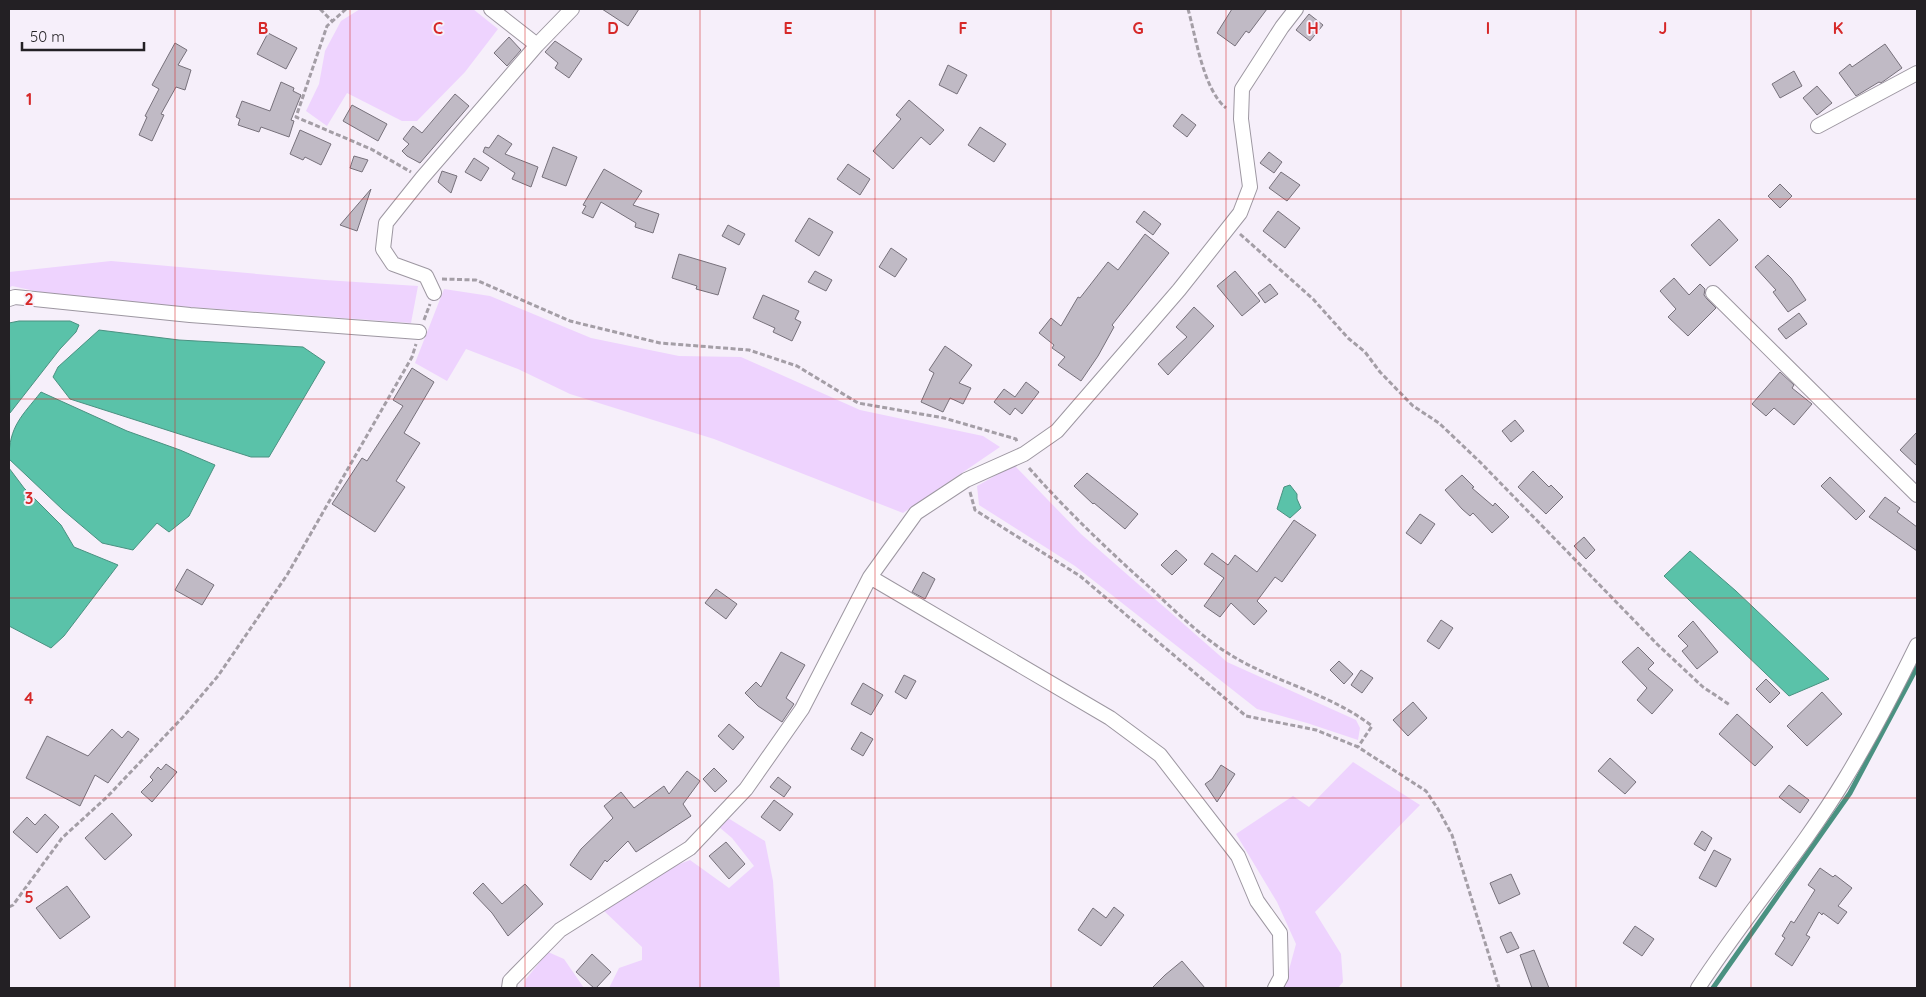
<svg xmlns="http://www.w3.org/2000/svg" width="1926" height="997" viewBox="0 0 1926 997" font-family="Quicksand,sans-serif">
<rect width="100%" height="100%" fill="#f6effa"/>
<path fill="#eed3fe" d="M360,9H473L498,29L465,72L417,121H402L347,93L327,126L306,111L319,84L325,51L341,21Z
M111,261L325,280L418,286L411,323L67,298L12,286L9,288V272Z
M444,289L490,296L591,338L679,356L741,357L860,410L983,436L1000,447L903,513L714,439L570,394L518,369L466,349L447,381L415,363Z
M1014,465L1081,534L1227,662L1356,720L1360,728L1358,740L1307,723L1257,709L1075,566L979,505L977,486Z
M1353,762L1420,805L1315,912L1341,954L1343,982L1338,988H1284L1296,944L1277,902L1236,834L1293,796L1309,807Z
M728,818L765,841L773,881L780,988H609L619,968L642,960V947L603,910L664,870L690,860L729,888L754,866L732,838L719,827Z
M548,952L564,959L584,988H524L526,979Z"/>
<path fill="#5ac2a9" stroke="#4a9181" d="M19,321H70L79,325L76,332L60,349L10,413L9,323Z
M99,330L179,340L303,347L325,362L269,457H251L70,399L53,377L58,367Z
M41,392L127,431L180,450L215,465L189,516L169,532L157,523L133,550L102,543L63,510L9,459C9,426 22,416 41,392Z
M9,468L24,488L61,525L74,547L118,565L64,636L51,648L9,626Z
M1290,485L1297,494V499L1301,508L1290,518L1277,509L1284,487Z
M1690,551L1736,591L1829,679L1789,696L1664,576Z"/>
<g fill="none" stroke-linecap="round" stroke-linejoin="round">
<path stroke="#4a9181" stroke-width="5" d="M1713,988L1850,793L1917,667"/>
</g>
<path fill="#c0bac5" stroke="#77717b" d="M602,9H639L628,26Z
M1232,9H1267L1249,33L1246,31L1235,46L1217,33Z
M1309,14L1323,25L1310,41L1296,30Z
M268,33L297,48L286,69L257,54Z
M509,37L521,50L507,66L494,53Z
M555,41L582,59L569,78L555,68L558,63L545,52Z
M175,43L187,50L178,65L191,70L185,90L176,87L161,114L164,115L152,141L139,135L147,117L145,116L159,89L152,85Z
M1885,44L1902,68L1881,83L1879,82L1856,96L1839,73L1850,64L1852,67Z
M948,65L967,75L957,94L939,85Z
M1794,71L1802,86L1780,98L1772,84Z
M281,82L294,88L293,91L301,95L291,120L294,121L289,137L261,127L259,132L238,125L240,119L236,117L242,101L270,111Z
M1817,86L1832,103L1817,115L1803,98Z
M455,94L469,106L420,163L407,156L402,151L409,144L403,139L413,126L422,133Z
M909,100L944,130L930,145L921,137L893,169L873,151L901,119L896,115Z
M352,105L387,124L378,141L343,121Z
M1182,114L1196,125L1187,137L1173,126Z
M980,127L1006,144L994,162L968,145Z
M300,130L331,144L321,165L305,157L303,160L290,154Z
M498,135L512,144L505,154L538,167L531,187L512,179L515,173L483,152L485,147L489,148Z
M553,147L577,157L566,186L542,177Z
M1269,152L1282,162L1274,173L1260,163Z
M354,156L368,160L362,172L350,168Z
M474,158L489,168L481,181L465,172Z
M848,164L870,179L860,195L837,179Z
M604,169L642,191L633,205L659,214L653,233L635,227L636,223L601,202L593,218L582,213L586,206L583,205Z
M442,171L457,176L451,193L438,182Z
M1281,172L1300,185L1287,201L1269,188Z
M1780,184L1792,196L1780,208L1768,196Z
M371,189L357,231L340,225Z
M1144,211L1161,224L1153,235L1136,222Z
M1278,211L1300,228L1285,248L1263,231Z
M809,218L833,232L819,256L795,241Z
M1719,219L1738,240L1710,266L1691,245Z
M728,225L745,234L739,245L722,236Z
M1145,234L1169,253L1112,325L1114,327L1098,356L1081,381L1058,365L1065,357L1052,348L1054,345L1039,333L1051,318L1061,326L1078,297L1080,298L1108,262L1118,270Z
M891,248L907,259L895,277L879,267Z
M679,254L726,268L718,295L696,289L697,286L672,278Z
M1768,255L1791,278L1806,300L1788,312L1773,292L1776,290L1755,267Z
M815,271L832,280L826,291L808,282Z
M1235,271L1260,301L1242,316L1217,286Z
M1674,278L1689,295L1700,284L1705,289L1704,295L1707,299L1716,308L1688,336L1668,317L1676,309L1660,291Z
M1270,284L1278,294L1265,303L1258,293Z
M763,295L799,311L795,319L801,322L792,341L773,332L775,328L753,318Z
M1194,307L1214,326L1168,375L1158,364L1187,337L1176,327Z
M1799,313L1807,324L1786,339L1778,329Z
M945,346L972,365L959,383L971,388L963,404L950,398L943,412L921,402L934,373L929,370Z
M412,368L434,382L404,433L420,443L396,481L405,487L375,532L332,504L362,458L367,461L403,406L393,400Z
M1780,372L1794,385L1792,388L1812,404L1794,425L1774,408L1766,416L1752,404Z
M1026,382L1039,392L1022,414L1015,408L1010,415L994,402L1004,389L1015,397Z
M1515,420L1524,431L1511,442L1502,431Z
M1917,432V466L1900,450Z
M1533,471L1549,487L1551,485L1563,497L1546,514L1518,487Z
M1087,473L1138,514L1125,529L1094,503L1093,504L1074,486Z
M1462,475L1474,487L1472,488L1493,506L1495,503L1509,517L1492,533L1473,513L1470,516L1462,509L1445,490Z
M1830,477L1865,511L1856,520L1821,486Z
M1885,497L1900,508L1897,512L1917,527V551L1869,517Z
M1420,514L1435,524L1421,544L1406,533Z
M1294,520L1316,535L1282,582L1275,577L1257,601L1267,611L1254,625L1231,603L1220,617L1204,606L1224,578L1204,564L1212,553L1228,565L1235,555L1257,572Z
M1584,537L1595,550L1586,559L1574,546Z
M1176,550L1187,560L1172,575L1161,565Z
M187,569L214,585L202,605L175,590Z
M923,572L935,579L925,599L912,592Z
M716,589L737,604L726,619L705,603Z
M1441,620L1453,628L1439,649L1427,641Z
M1693,621L1718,652L1697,669L1682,651L1688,646L1678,636Z
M1638,647L1654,663L1648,669L1673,690L1652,714L1637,700L1647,688L1622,662Z
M781,652L805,665L786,698L794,704L782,722L758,706L745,693L756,682L761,687Z
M1339,661L1353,674L1344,684L1330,670Z
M1361,670L1373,678L1362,693L1351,685Z
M904,675L916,681L906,699L895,692Z
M1766,679L1780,693L1770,703L1756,689Z
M863,683L883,695L871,715L851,704Z
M1822,692L1842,714L1807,746L1787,726Z
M1413,702L1427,718L1408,736L1393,720Z
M1737,714L1773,747L1755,766L1719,734Z
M729,724L744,737L733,750L718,736Z
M112,729L122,738L128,731L139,739L108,783L95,775L80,806L26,778L47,736L88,756Z
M861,732L873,739L863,756L851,749Z
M1610,758L1636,782L1625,794L1598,771Z
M166,764L177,772L152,802L141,792L153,780L150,777L158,767L161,770Z
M1221,765L1235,774L1217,802L1205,784L1212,779Z
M714,768L727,781L715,792L703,779Z
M687,771L700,781L683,804L691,816L636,852L628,841L607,862L605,860L591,880L570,865L581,849L613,818L604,806L621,792L634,808L664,786L669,794Z
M778,777L791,787L784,797L770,787Z
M1789,785L1809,800L1800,813L1779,797Z
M774,800L793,814L780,831L761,817Z
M112,813L132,835L105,860L85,838Z
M45,814L59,827L37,853L13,832L27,817L35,825Z
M1702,831L1712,838L1705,851L1694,844Z
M726,842L745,864L729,879L709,856Z
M1714,850L1731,859L1716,887L1699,878Z
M1820,868L1833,877L1835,875L1852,888L1838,906L1847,912L1838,924L1823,913L1822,915L1819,912L1806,935L1810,937L1792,966L1775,954L1785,938L1782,936L1791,921L1794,923L1815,890L1808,885Z
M1511,874L1520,894L1499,904L1490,883Z
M483,883L502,904L525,884L543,904L508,936L492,913L473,893Z
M67,886L90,917L60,939L36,908Z
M1114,907L1124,915L1101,946L1078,930L1093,908L1106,918Z
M1635,926L1654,939L1642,956L1623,943Z
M1511,932L1519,948L1507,953L1500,937Z
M1534,950L1549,988H1532L1520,955Z
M592,954L611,972L596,988H594L576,972Z
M1182,961L1205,988H1152L1165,975Z"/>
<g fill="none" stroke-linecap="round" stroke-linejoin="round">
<g stroke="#9d97a1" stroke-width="16">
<path id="minor" d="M491,9L537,45
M1818,126L1917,73
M434,293L426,276L393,264L383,249L386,223L422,178L537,45L572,9
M1713,293L1917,495
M9,299L15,297L190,315L419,332
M870,577L1110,718L1160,755L1238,856L1257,901L1280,933L1281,977L1275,988
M509,988L510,981L560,930L690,848L746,789L802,709L870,577L916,513L966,480L1024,454L1057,431L1179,290L1240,213L1250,187L1241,119L1242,89L1282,27L1296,9
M1698,988C1744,917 1801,852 1845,779C1871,736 1895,690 1917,645"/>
</g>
<path stroke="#a49ea6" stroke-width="3" stroke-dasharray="5 2.5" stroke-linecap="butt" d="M320,9L332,21
M346,9L327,26L296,117L371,149L411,172
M1188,9C1196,37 1203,89 1226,108
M1240,234L1313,299L1348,338L1365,352L1380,372L1413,406L1439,423L1480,462L1658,645L1703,687L1730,705
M442,279L476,280L570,321L660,343L749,350L797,366L858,403L944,418L1016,439L1017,442
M424,320L430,304
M1029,468C1066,510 1106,548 1148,586C1172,608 1198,634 1226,652C1272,682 1328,692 1372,726L1358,747
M970,492L975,510L1080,576L1246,716L1316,730L1358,747L1426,791L1438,809L1452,835L1499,988
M9,907L13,905L62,838L107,797L183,717L218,676L287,575L412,357L416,344"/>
<use href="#minor" stroke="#fff" stroke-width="14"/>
</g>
<path fill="none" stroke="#d62828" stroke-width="1" stroke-opacity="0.55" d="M175,9V988M350,9V988M525,9V988M700,9V988M875,9V988M1051,9V988M1226,9V988M1401,9V988M1576,9V988M1751,9V988M9,199H1917M9,399H1917M9,598H1917M9,798H1917"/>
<g font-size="16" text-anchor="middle" font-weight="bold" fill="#d62828" stroke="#f6effa" stroke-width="4" stroke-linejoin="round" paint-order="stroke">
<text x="263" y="34">B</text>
<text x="438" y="34">C</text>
<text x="613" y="34">D</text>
<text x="788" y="34">E</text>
<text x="963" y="34">F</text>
<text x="1138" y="34">G</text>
<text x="1313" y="34">H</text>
<text x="1488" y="34">I</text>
<text x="1663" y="34">J</text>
<text x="1838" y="34">K</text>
<text x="29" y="105">1</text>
<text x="29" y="305">2</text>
<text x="29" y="504">3</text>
<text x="29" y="704">4</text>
<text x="29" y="903">5</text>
</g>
<rect width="1926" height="997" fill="none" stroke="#232024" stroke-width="20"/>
<path d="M22 42v8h122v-8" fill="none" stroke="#232024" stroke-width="2.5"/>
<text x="30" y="42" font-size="15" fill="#232024" stroke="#f6effa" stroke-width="4" paint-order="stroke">50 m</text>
</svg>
